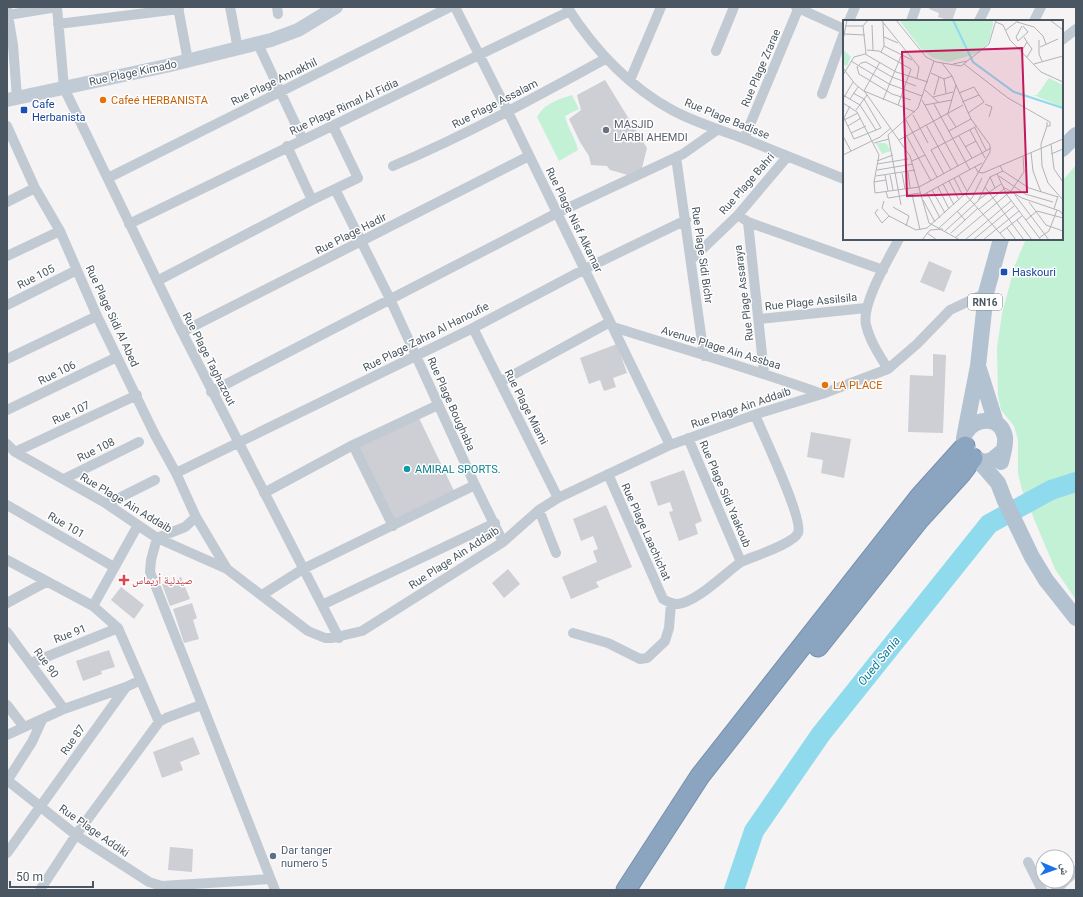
<svg xmlns="http://www.w3.org/2000/svg" width="1083" height="897" viewBox="0 0 1083 897" font-family="Roboto,'Noto Naskh Arabic',sans-serif">
<rect width="100%" height="100%" fill="#f5f3f3"/>
<path fill="#c3f1d5" d="M572,95L579,109L565,116C568,129 575,137 578,150L559,161L537,117C545,103 557,100 572,95Z
M1076,165V600L1055,569L1022,490L1018,473V440L1014,426L1001,410L998,396L997,348L1002,314L1015,265L1026,239H1062V181Z"/>
<g fill="none" stroke-linecap="round" stroke-linejoin="round">
<path stroke="#90daee" stroke-width="20" d="M734,890L754,831L821,734L989,524L1051,490L1076,482"/>
</g>
<path fill="#cdcfd5" d="M930,7H957L952,21L938,17L939,13L929,9Z
M605,80L647,148L642,168L628,175L610,170L607,166L591,165L589,156L580,142L569,119L581,110L577,95Z
M929,261L952,271L944,292L920,282Z
M617,344L627,373L613,378L616,387L604,391L600,380L589,384L580,358Z
M933,354L946,355L943,433L908,432L910,375L933,376Z
M419,418L454,491L394,520L359,447Z
M811,432L851,439L844,478L821,473L823,460L807,457Z
M684,470L702,521L695,524L698,534L679,541L669,512L673,511L670,502L658,506L650,482Z
M606,505L632,567L596,582L599,587L571,599L562,577L597,562L593,551L598,549L593,536L581,541L573,519Z
M508,569L520,584L504,598L492,583Z
M181,577L190,599L170,606L162,584Z
M121,587L144,605L134,619L111,600Z
M192,603L197,618L193,620L199,639L184,643L173,609Z
M109,650L115,667L101,671L102,674L83,681L76,661Z
M193,737L200,754L180,762L183,770L162,778L153,752Z
M170,847L193,849L192,872L168,870Z"/>
<g fill="none" stroke-linecap="round" stroke-linejoin="round">
<g stroke="#7690ad" stroke-width="21">
<path id="highway" d="M818,647L919,520L961,474L973,458
M626,890L700,776L920,496L965,446"/>
</g>
<path stroke="#c1cad2" stroke-width="10" d="M57,7L64,88L182,332L339,638
M178,7L188,61
M230,7L238,49
M277,7L278,14
M455,7L508,112L670,445
M567,7C594,49 628,86 672,110C696,123 721,130 745,139C778,152 811,166 844,179
M796,7L844,29
M7,9L13,45L17,98
M8,15L57,7
M849,21L855,7
M911,21L916,7
M979,21L986,7
M1034,21L1041,7
M58,24L179,9
M1062,40L1076,29
M258,44L303,140
M716,51L734,7
M630,80L661,7
M822,94L844,33
M7,126L35,188L60,231L97,316L155,435L176,473L196,517L227,569
M744,139L799,7
M287,146L312,200
M676,157L704,356
M393,166C466,135 536,97 605,59
M108,178L450,7
M335,189L390,299L475,485L503,542
M7,202L35,188
M738,215L748,222L764,373
M748,222L883,270
M129,224L570,11
M7,256L60,231
M691,260L738,215L787,157
M157,281L312,200L358,178L333,126
M7,305L77,270
M759,319L866,308
M613,327C683,349 753,369 822,394
M473,328L558,498
M182,332L529,156
M7,359L97,316
M888,369C879,355 870,341 866,325C861,304 889,258 899,239
M500,382L610,322
M211,392L557,213L683,154L717,130
M7,410L117,357
M7,444L15,452L107,504L157,538L227,569L308,631L325,638H332L362,631L503,542L539,510L558,498L670,445L760,413L822,394L888,369L917,344L950,310L986,293
M353,445L393,526
M15,452L137,395
M176,473L473,328L585,269L686,220
M608,474L663,599C668,602 672,604 678,604C697,602 725,573 741,562L688,438
M64,479L139,442
M264,493L353,445L438,405
M107,504L155,480
M7,505L114,567
M539,510L556,553
M196,517L185,527L157,538L151,560L150,572L275,890
M7,560L93,606L118,628L159,722
M741,562C754,556 793,544 798,533C804,520 762,432 755,415
M262,595L303,569L475,485
M7,603L46,582
M322,605L495,523
M93,606L138,525
M7,632L64,709
M573,633L608,643L640,659L647,658L665,641L669,628L671,604
M31,663L118,628
M7,705L24,727
M7,735L64,709L126,687L141,680
M7,780L76,835L149,882L162,886L270,879
M7,781L32,742L42,720
M7,853L126,687
M1028,862L1042,890
M1067,879L1076,871
M40,890L76,835L159,722L166,718L201,705
M1056,890L1065,881"/>
<path stroke="#c1cbd6" stroke-width="14" d="M7,100L166,66L271,40L298,30L336,7"/>
<path stroke="#b3c2d1" stroke-width="16" d="M1062,149L1076,135
M1001,239L986,293L978,366L964,438L965,446L973,458L985,462L992,460L1003,451
M979,369L996,423
M967,431C977,417 1001,416 1005,437C1006,445 1003,454 1001,462
M978,460L998,483L1005,501L1032,557L1046,580L1076,618"/>
<use href="#highway" stroke="#8ba5c1" stroke-width="19"/>
</g>
<g fill="#e8710a" stroke="#fff" stroke-width="1.5">
<circle cx="103" cy="100" r="4"/>
<circle cx="825" cy="385" r="4"/>
</g>
<g fill="#1a4fb4" stroke="#fff" stroke-width="1.5">
<rect x="20" y="106" width="8" height="8" rx="2"/>
<rect x="1000" y="268" width="8" height="8" rx="2"/>
</g>
<circle fill="#6b7280" stroke="#fff" stroke-width="1.5" cx="606" cy="130" r="4"/>
<circle fill="#0f9aa8" stroke="#fff" stroke-width="1.5" cx="407" cy="469" r="4"/>
<path fill="#e0444e" stroke="#fff" stroke-width="1.5" d="M122 574h4v4h4v4h-4v4h-4v-4h-4v-4h4z"/>
<circle fill="#5c6f8a" stroke="#fff" stroke-width="1.5" cx="273" cy="856" r="4"/>
<g text-anchor="middle" dominant-baseline="central" stroke-width="3" stroke-linejoin="round" paint-order="stroke">
<rect fill="#fff" stroke="#808990" stroke-width="1" x="968" y="294" width="34" height="16" rx="3"/>
<g font-size="10" font-weight="bold" fill="#4a5661">
<text x="985" y="302">RN16</text>
</g>
<g font-size="11" fill="#4a5661" stroke="#fff">
<text transform="translate(761 68) rotate(-67)">Rue Plage Zrarae</text>
<text transform="translate(133 73) rotate(-12)">Rue Plage Kimado</text>
<text transform="translate(274 82) rotate(-26)">Rue Plage Annakhil</text>
<text transform="translate(495 104) rotate(-27)">Rue Plage Assalam</text>
<text transform="translate(344 107) rotate(-25)">Rue Plage Rimal Al Fidia</text>
<text transform="translate(727 119) rotate(22)">Rue Plage Badisse</text>
<text transform="translate(747 184) rotate(-49)">Rue Plage Bahri</text>
<text transform="translate(574 220) rotate(64)">Rue Plage Nisf Alkamar</text>
<text transform="translate(351 234) rotate(-27)">Rue Plage Hadir</text>
<text transform="translate(702 255) rotate(82)">Rue Plage Sidi Bichr</text>
<text transform="translate(36 277) rotate(-27)">Rue 105</text>
<text transform="translate(744 293) rotate(-97)">Rue Plage Assaraya</text>
<text transform="translate(811 302) rotate(-6)">Rue Plage Assilsila</text>
<text transform="translate(112 316) rotate(65)">Rue Plage Sidi Al Abed</text>
<text transform="translate(426 337) rotate(-27)">Rue Plage Zahra Al Hanoufie</text>
<text transform="translate(721 348) rotate(17)">Avenue Plage Ain Assbaa</text>
<text transform="translate(209 359) rotate(63)">Rue Plage Taghazout</text>
<text transform="translate(57 373) rotate(-26)">Rue 106</text>
<text transform="translate(451 404) rotate(66)">Rue Plage Boughaba</text>
<text transform="translate(526 407) rotate(63)">Rue Plage Miami</text>
<text transform="translate(741 408) rotate(-19)">Rue Plage Ain Addaib</text>
<text transform="translate(71 413) rotate(-25)">Rue 107</text>
<text transform="translate(96 450) rotate(-26)">Rue 108</text>
<text transform="translate(725 494) rotate(67)">Rue Plage Sidi Yaakoub</text>
<text transform="translate(126 503) rotate(31)">Rue Plage Ain Addaib</text>
<text transform="translate(66 525) rotate(30)">Rue 101</text>
<text transform="translate(646 532) rotate(66)">Rue Plage Laachichat</text>
<text transform="translate(454 558) rotate(-33)">Rue Plage Ain Addaib</text>
<text transform="translate(70 634) rotate(-21)">Rue 91</text>
<text transform="translate(46 663) rotate(54)">Rue 90</text>
<text transform="translate(73 740) rotate(-55)">Rue 87</text>
<text transform="translate(94 831) rotate(35)">Rue Plage Addiki</text>
</g>
<g font-size="11" fill="#c56008" stroke="#fff" text-anchor="start">
<text x="111" y="100">Cafeé HERBANISTA</text>
<text x="833" y="385">LA PLACE</text>
</g>
<g font-size="11" fill="#164399" stroke="#fff" text-anchor="start">
<text x="32" y="104">Cafe<tspan x="32" dy="13">Herbanista</tspan></text>
<text x="1012" y="272">Haskouri</text>
</g>
<g font-size="11" fill="#5b616d" stroke="#fff" text-anchor="start">
<text x="614" y="124">MASJID<tspan x="614" dy="13">LARBI AHEMDI</tspan></text>
</g>
<g font-size="11" fill="#0d838f" stroke="#fff" text-anchor="start">
<text x="415" y="469">AMIRAL SPORTS.</text>
</g>
<g font-size="11" fill="#be3a42" stroke="#fff" text-anchor="start">
<text x="132" y="580">صيدلية أريماس</text>
</g>
<g font-size="11" fill="#4e5e75" stroke="#fff" text-anchor="start">
<text x="281" y="850">Dar tanger<tspan x="281" dy="13">numero 5</tspan></text>
</g>
<g font-size="12" font-style="italic" fill="#0c7c9b" stroke="#fff">
<text transform="translate(879 661) rotate(-51)">Oued Sania</text>
</g>
</g>
<g transform="translate(843 20)">
<rect width="220" height="220" fill="#f5f3f3"/>
<path d="M56,0H150V5L146,22L135,33L106,42L90,38L79,30ZM0,29L8,37L4,46L0,44ZM206,58L220,65V87L190,75H194ZM33,123H43L48,131L39,134Z" fill="#c3f1d5"/>
<path fill="none" stroke="#90daee" stroke-width="2" d="M110,0L130,42L171,72L220,88"/>
<path fill="none" stroke="#b1b4b9" stroke-width="1" d="M38,0L76,47L74,58M53,0L83,37L93,42L118,46L146,24L153,0M207,0L220,10M153,2L160,5L167,20L198,52L220,62M174,2L191,7L200,16L203,24M29,5L30,30M3,6H20M179,6L173,17L175,21L185,12L180,6M163,10L176,0M1,14L22,15M41,17L55,23M0,20L4,0M196,20V34L199,41M184,22L189,29L184,37M41,26L69,40M197,27L215,19M24,30L36,31L68,49L55,85M38,32L41,26L40,2M178,32L184,22L181,17M23,34L20,6L25,0M8,41L46,64L79,76M37,42L21,71L72,92M110,44L124,41M121,44L165,78L207,102V106H204V102M191,44L220,36M0,48L12,64L22,72L67,136L86,203L117,220M88,53L101,59L109,56M0,55L11,37L22,34L53,52L85,62M101,59L103,73M82,70L95,82M116,73L131,67L136,75M0,75L17,85L33,110M91,75L96,57M90,77L110,72M0,79L10,62M7,79L15,67M40,80L58,36M68,80L49,74L16,54L14,47L18,43L23,42L49,57L73,66M79,80L115,146M119,82L136,75L141,82L125,93M0,83L14,92L36,135L31,162L32,173L76,167L148,128M91,84L127,150M142,84L149,87L146,97M82,85L109,80M7,86L1,98L11,119L38,108L21,79L10,73M13,90L24,75M104,93L113,107M105,93L113,65M70,95L85,123M1,100L15,93M63,100L94,157M83,105L108,150M5,106L18,98M204,106L198,124L199,146L205,163L220,180M132,108L143,130M127,110L142,138M106,111L128,99M8,113L23,106M63,115L88,161M0,116L8,131M116,116L129,138M56,120L120,85M31,123L46,119M208,124L211,149L220,162M122,127L133,121M88,130L134,106M88,130L101,154M188,132L190,151L198,172M208,134L220,129M0,135L37,117L48,108M34,141L50,135M69,141L82,135M34,144L65,139M157,146L160,151L186,168L215,177M132,147L135,152L140,153L220,119M34,150L70,144M65,152L67,168M59,153L62,169M154,154L164,175L198,220M42,155L45,171M47,155L50,170M33,156L72,150M116,156L124,171M156,156L182,174L210,182M147,157L152,168M111,158L120,176M106,161L116,180M31,162L43,160M100,164L111,185M95,167L106,189M142,167L181,220M160,167L179,178L217,191L220,195M89,170L102,193M43,172L45,178L77,173M84,173L97,198M69,174L77,210M122,174L163,220M172,175L206,220M78,176L139,143M80,180L92,202M135,180L158,164M41,181L39,188L46,196L73,210L84,208L124,172L147,132V125L128,99L109,56L99,43M186,182L203,205L220,211M58,185L45,115L75,88L91,41M50,187L66,196L63,206M35,189L32,193L39,203L46,196M136,189L161,169M211,189L215,176M114,191L122,200M174,200L189,220M183,200L194,191L220,198M96,208L129,178L139,158M164,208L173,220M102,211L135,181L147,157L160,151M84,213L94,220M108,213L135,188M157,213L179,196M113,217L168,171L181,152L180,136M196,218L206,211L214,190M79,220L87,210L100,209M122,220L168,181M130,220L171,186M140,220L176,191"/>
<path fill="#c2185b" fill-opacity="0.15" stroke="#c2185b" stroke-width="2" d="M179,28L184,172L64,176L59,32Z"/>
<rect width="220" height="220" fill="none" stroke="#4a5661" stroke-width="2"/>
</g>
<rect width="1083" height="897" fill="none" stroke="#4a5661" stroke-width="16"/>
<g transform="translate(1055 869) rotate(92)"><circle r="19" fill="#ffffff" stroke="#b7bbc0"/>
<path d="M0-3L7 15L0 10L-7 15Z" fill="#1a73e8"/>
<text y="-6" font-size="11" font-weight="bold" text-anchor="middle" fill="#4a5661">ش</text>
</g>
<path d="M10 881v6h83v-6" fill="none" stroke="#4a5661" stroke-width="2"/>
<text x="16" y="881" font-size="12" fill="#4a5661" stroke="#ffffff" stroke-width="3" paint-order="stroke">50 m</text>
</svg>
